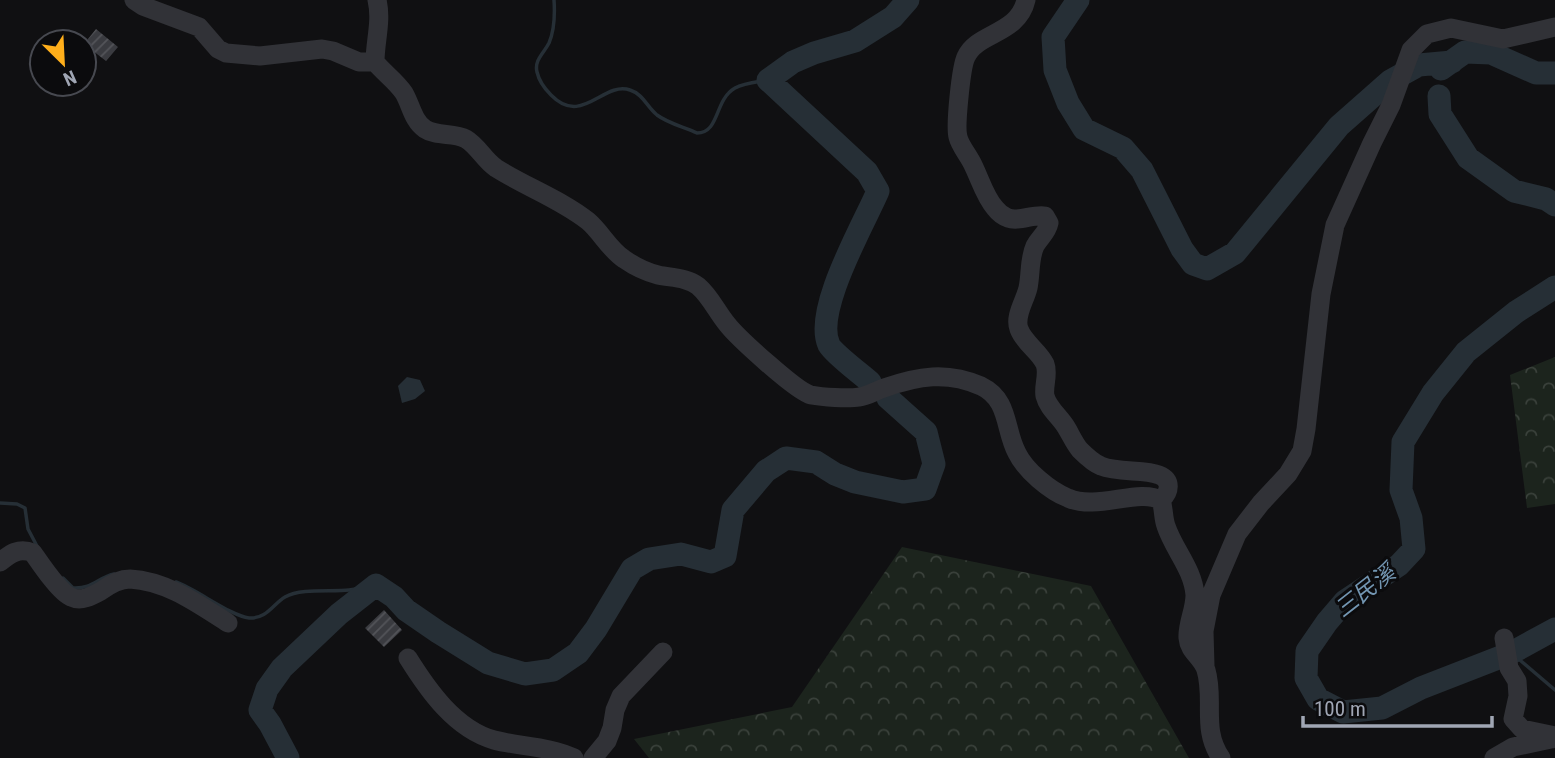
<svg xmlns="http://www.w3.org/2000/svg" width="1555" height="758" viewBox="0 0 1555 758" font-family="'Roboto Condensed','Noto Sans TC',sans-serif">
<defs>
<pattern id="forest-crowns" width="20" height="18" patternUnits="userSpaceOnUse" patternTransform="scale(1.75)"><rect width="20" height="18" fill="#1c241d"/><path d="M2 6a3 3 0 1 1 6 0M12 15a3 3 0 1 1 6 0" fill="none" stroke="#3a413b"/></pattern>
<pattern id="building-hatch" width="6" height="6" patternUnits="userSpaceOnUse" patternTransform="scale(1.75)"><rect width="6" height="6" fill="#3a3b40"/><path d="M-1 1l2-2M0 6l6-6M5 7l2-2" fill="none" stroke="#535459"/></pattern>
</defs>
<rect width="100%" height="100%" fill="#101012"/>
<path fill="url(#forest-crowns)" d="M1555,357V504L1527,508L1510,375Z
M902,547L1091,586L1189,758H649L634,739L792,707Z"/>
<path fill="#262f36" d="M407,377L420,380L425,391L415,399L402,403L398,386Z"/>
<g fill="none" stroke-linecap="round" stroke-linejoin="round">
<path stroke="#262f36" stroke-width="3.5" d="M554,0C555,15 555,29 549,43C544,53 534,60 537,72C539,81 544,88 551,95C582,127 603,81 630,90C643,94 647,107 657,115C669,124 685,127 697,133C720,133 714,100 735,88C744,83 757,82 768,80
M0,503L17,504L25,508L28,529L38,548
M63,578L73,588C93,589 97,578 114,574
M176,582C196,589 231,616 249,618C267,619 273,604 285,597C301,588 331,592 349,590C358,589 367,587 376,585
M1514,655L1555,690"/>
<path stroke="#262f36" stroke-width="23" d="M1078,0L1053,37L1055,70L1068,103L1084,129L1123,148L1142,170L1182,249L1193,264L1207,269L1235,253L1339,126L1390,81L1419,65L1452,62
M1441,69L1465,52L1491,53L1536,73H1555
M1439,96L1440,114L1468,158L1514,191L1546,199L1555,205
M1555,287L1516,312L1466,352L1433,393L1403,442L1401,490L1411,518L1414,549L1399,565L1345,601L1327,622L1307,651L1306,678L1318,699L1343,712L1382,708L1421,688L1511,653L1555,629
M870,382C861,374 834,354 829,345C813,311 864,224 878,191L867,172L768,80L793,62L814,53L855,41L893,17L908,0
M288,758L270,724L260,710L267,689L282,668L339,614L376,585L394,597L406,610L438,632L488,663L525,674L553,670L578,653L596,629L632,569L649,559L681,554L711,562L725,556L733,510L766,471L786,458L816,462L835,474L855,482L903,492L925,489L934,464L926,432L888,398"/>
</g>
<path fill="url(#building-hatch)" d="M96,29L118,47L106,61L84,44Z
M384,610L402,630L384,647L365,628Z"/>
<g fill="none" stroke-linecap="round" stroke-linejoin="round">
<path stroke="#313237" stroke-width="19" d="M134,0L143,6L199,27L218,49L226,53L260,56L322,49L333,51L359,62H375
M377,0C382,21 375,41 375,62C384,73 396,81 404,93C411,105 413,121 425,129C437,137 454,132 466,139C478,146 484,160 496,168C526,187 560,199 588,221C601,232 609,249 624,259C634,266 646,272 658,275C671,278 686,277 698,286C710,296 717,312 727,324C737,337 797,392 811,395C822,397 848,399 859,397C868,396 875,391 884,388C918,376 947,371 981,386C1010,400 1004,429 1017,453C1025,470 1050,491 1068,498C1097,511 1138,488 1161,500C1164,509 1163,518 1166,526C1174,550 1193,569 1195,595C1195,610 1187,624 1188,638C1189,652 1202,657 1206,670C1215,700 1201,729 1221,758
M1026,0C1018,35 977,32 966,57C961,67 955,127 958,137C960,146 969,156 973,165C980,179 985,197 995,208C998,212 1003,216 1008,218C1019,222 1033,214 1045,216L1049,223C1047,233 1040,237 1035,246C1029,259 1031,274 1028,288C1025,301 1014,316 1019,329C1024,343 1039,351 1045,364C1049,374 1043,386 1045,396C1048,408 1060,417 1066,427C1071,435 1074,443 1080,450C1086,456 1093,463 1101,466C1118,473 1145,469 1159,475C1172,480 1170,492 1161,500
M0,562C10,554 19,547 33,553C40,563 60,593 71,597C81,602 92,596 101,591C109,585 120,579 130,579C167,581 198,604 228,623
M1504,638L1509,668L1517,681L1518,696L1513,719L1522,729L1555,736
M408,658C428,690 455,729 494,740C521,747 548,746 574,758
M1205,666L1204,631L1211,595L1237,534L1261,503L1288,474L1302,451L1306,429L1321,294L1335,225L1372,143L1391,105L1411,50L1427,34L1451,28L1503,39L1555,27
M593,758L607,741L612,728L615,710L621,696L663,652
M1494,758L1513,747L1551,739"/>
</g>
<g text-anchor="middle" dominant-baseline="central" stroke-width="6" stroke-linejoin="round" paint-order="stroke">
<g font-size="23" font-style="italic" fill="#7396b2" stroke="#0b0b0d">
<text transform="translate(1365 591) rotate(-38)">三民溪</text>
</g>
</g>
<g transform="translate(63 63) rotate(156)"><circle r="33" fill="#0b0b0d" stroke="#474950" stroke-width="2"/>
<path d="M0-5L12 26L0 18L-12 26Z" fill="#ffaf1b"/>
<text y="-10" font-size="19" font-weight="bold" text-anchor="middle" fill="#a0a6b4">N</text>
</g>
<path d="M1303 716v10h189v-10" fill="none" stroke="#a0a6b4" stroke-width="3.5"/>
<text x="1314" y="716" font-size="21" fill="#a0a6b4" stroke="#0b0b0d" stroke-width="5" paint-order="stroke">100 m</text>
</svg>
